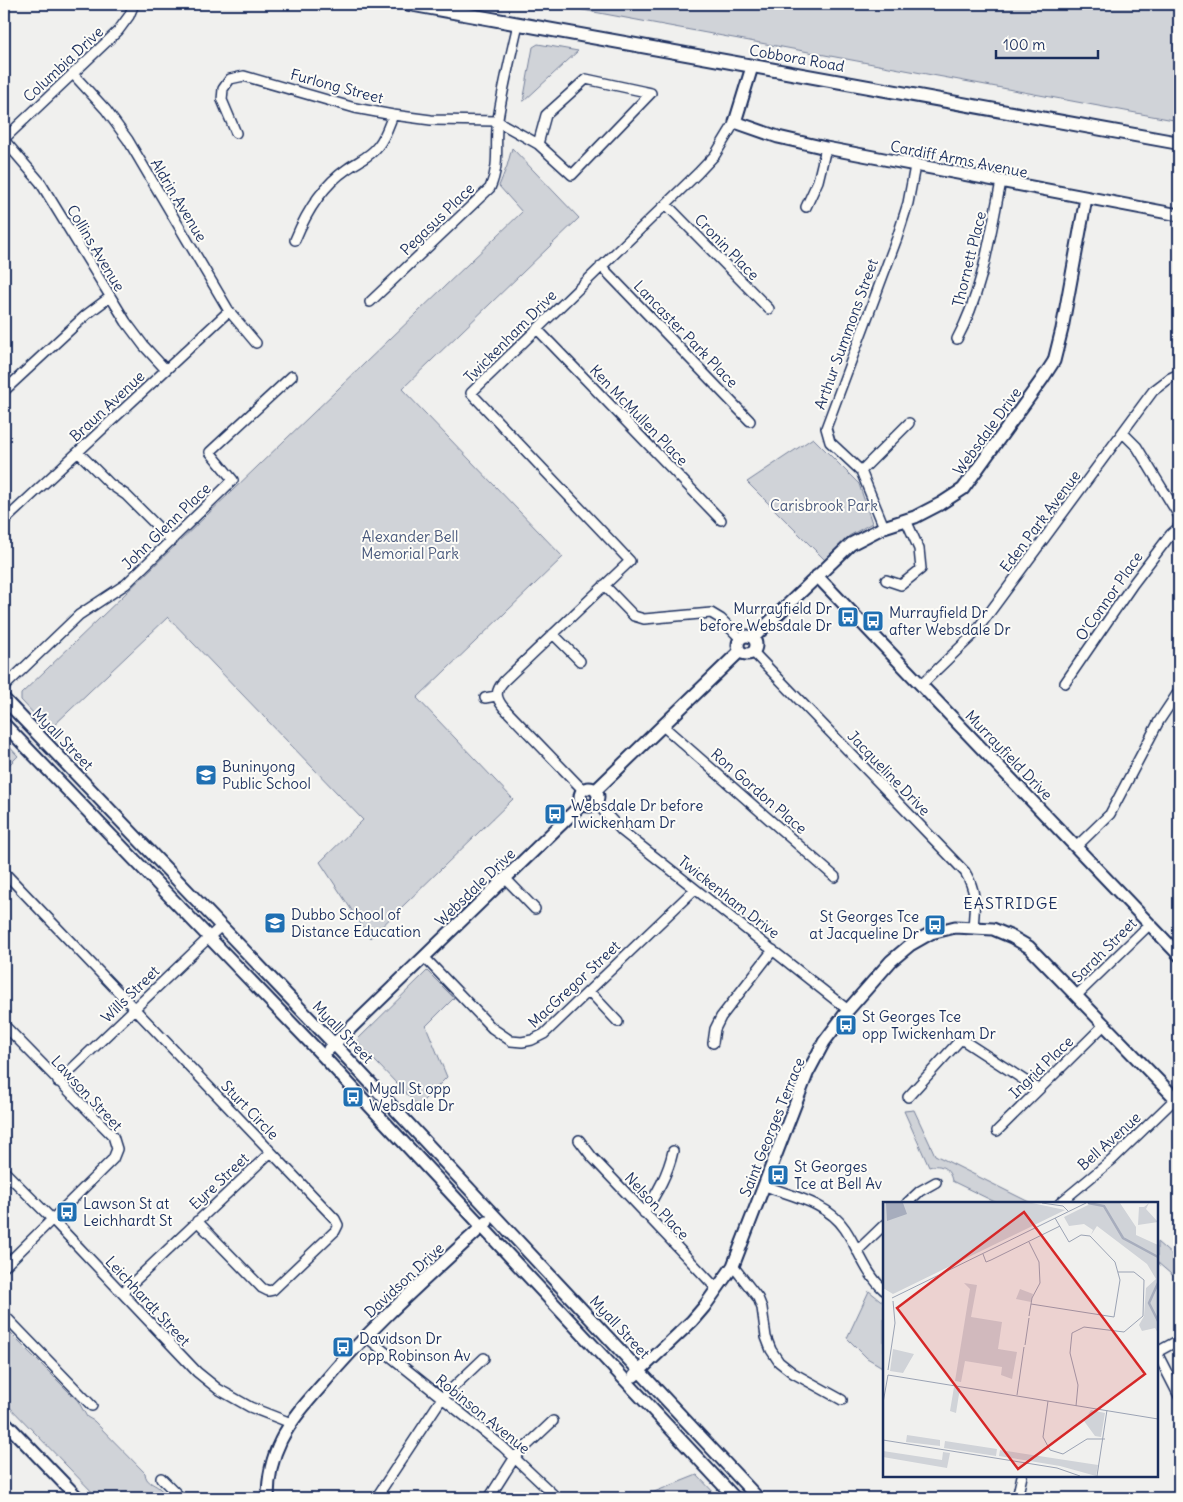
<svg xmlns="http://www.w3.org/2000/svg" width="1183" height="1502" viewBox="0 0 1183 1502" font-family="Delius,sans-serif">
<rect width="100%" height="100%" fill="#f0f0ee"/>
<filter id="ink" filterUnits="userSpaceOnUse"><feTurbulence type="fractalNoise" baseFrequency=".02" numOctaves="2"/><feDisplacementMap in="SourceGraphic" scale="10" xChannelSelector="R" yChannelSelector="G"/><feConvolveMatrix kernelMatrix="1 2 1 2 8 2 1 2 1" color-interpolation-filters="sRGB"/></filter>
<g filter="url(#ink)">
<path fill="#d0d3d8" stroke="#76819b" d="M551,4H1179V121Z
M538,44L578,51L523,102L533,47Z
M512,148L579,218L402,389L563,557L417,698L513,799L370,938L320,862L363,820L168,617L49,730L21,700V694L522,212L499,186L507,166Z
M813,438L859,484L872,523L849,536L825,560L747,482Z
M4,741L18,756L4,770Z
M427,971L454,998L426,1026L447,1077L418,1106L356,1041Z
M914,1110L935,1155L1031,1203H997L952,1181C950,1169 941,1163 929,1167L904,1111Z
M1157,1242L1179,1261V1281L1157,1262Z
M869,1291L884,1303V1368L867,1358L847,1338Z
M4,1327L78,1401L87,1417L94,1421L145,1473C146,1483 153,1483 159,1488C163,1491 166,1495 169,1498H98L4,1401Z
M697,1475L719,1498H639Z"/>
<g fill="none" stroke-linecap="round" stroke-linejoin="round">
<g stroke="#1b2f5e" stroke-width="12">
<path id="street" d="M73,74L106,110L128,140L229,311L256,343
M236,133L222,100L223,89L230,79L244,76L355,108L393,115L431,120L497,121L538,144L572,175L651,93L586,79L546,115L538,144
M4,139L118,31L129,16L134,4
M4,140L40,182L126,322L144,346L166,370
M666,204L769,309
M806,207L818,181L826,148
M295,240C306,213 322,186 347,169C358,161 370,157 378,146C385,138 389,125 393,115
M601,266L750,421
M370,302L490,188C501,163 494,144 498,119C503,87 511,55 518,24
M537,329L721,520
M957,339C983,291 990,235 1001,182
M4,391L86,315L110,297
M1123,433L1137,447L1179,516
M78,452L110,484L126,495L172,541
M861,471L909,423
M4,521L229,311
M884,527L861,471L830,442L826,428L897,238L908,203L915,166
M886,580L901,585L921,569L919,549L906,520
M604,585L634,616L644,619L711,613L721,619L740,638
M553,634L580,661
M753,652L965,872C977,892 975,904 973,927
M1065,683L1133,584L1171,534L1179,527
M921,685L973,635L1153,391L1170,378L1179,374
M4,687L79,615L126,584L233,480L210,452L292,376
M485,698L496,696
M663,726L835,877
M583,790L504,708C495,697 495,691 504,681L630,561L471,393L698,173L715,155L735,122
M596,803L622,831L848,1010
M1076,847L1110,814L1159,721L1179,691
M4,872L335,1219L338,1225L335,1231L273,1290L268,1291L262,1288L197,1221
M505,878L535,909
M424,957L492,1028L511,1041L522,1042L532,1040L544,1034L695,889
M589,991L618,1022
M1077,995L1149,925
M4,1025L113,1136L117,1149L113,1159L4,1267
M713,1043L715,1029L721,1017L773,950
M58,1082L221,926
M908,1097L961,1039L1038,1089
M997,1131L1105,1024
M579,1140L592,1157L717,1289
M4,1171L52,1219L197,1372L218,1389L250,1407L291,1423
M765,1186C792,1196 828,1203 845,1229C859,1250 865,1273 884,1290
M907,1203L920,1191L936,1182
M1060,1203L1112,1160L1176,1098
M644,1213C657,1193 668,1174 673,1151
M857,1251L884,1225
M733,1266L758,1298L762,1308L766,1337L771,1350L779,1362L793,1373L842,1400
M122,1293L271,1152
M4,1315L92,1406
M365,1336L502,1446L557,1498
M1157,1352L1179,1340
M1157,1353L1179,1396
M161,1478L181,1498
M376,1498L442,1398L484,1358
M489,1498L515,1457L553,1421
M1017,1498L1022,1476"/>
</g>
<g stroke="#1b2f5e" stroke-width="15">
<path id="secondary" d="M752,67L735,122L778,137L826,148L1179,215
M817,576L1179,955
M738 645a9 9 0 1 1 18 0a9 9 0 1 1-18 0Z
M753,638L851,544L884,527L915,517L940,504L963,489L1043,378L1054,361L1062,329L1086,198
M4,699L334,1044L758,1498
M4,724L323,1056L735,1498
M580 797a9 9 0 1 1 18 0a9 9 0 1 1-18 0Z
M596,790L740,651
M329,1049L583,803
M634,1376L692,1321L704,1307L733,1266L807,1074L824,1042L848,1010L891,961L910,945L931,933L955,927L993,929L1012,937L1029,947L1179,1102
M4,1421L78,1498
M268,1498C268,1478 272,1458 281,1440C291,1420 307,1402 322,1385C371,1326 430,1275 487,1222"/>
</g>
<g stroke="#1b2f5e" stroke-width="16">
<path id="primary" d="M409,4L1179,143"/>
</g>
<use href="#street" stroke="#fdfcf7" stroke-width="9"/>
<use href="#secondary" stroke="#fdfcf7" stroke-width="11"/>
<use href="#primary" stroke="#fdfcf7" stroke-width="12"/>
</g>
</g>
<defs>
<g id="bus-square" transform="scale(1.125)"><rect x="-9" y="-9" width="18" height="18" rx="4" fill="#1f6fb2" stroke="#fdfcf7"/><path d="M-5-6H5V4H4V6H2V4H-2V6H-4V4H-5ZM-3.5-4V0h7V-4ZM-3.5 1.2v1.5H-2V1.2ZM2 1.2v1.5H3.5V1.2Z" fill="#fff"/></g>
<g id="school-square" transform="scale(1.125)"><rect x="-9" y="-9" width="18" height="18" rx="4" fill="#1f6fb2" stroke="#fdfcf7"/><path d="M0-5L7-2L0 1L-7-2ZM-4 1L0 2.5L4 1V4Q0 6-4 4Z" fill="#fff"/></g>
</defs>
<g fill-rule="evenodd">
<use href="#bus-square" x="848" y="617"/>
<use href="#bus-square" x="873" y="621"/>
<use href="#school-square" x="206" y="775"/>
<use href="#bus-square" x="555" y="814"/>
<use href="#school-square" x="275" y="923"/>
<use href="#bus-square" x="935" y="925"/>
<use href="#bus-square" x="846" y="1025"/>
<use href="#bus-square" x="353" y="1097"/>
<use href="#bus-square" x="778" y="1175"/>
<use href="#bus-square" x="67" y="1212"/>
<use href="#bus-square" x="343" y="1347"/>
</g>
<g text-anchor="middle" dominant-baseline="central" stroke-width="4" stroke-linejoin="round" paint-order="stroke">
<g font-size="15" fill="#1b2f5e" stroke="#fdfcf7">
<text transform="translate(797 58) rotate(10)">Cobbora Road</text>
<text transform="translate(63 64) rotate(-43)">Columbia Drive</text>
<text transform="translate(337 86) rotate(15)">Furlong Street</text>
<text transform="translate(959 159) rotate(11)">Cardiff Arms Avenue</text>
<text transform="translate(179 200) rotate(59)">Aldrin Avenue</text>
<text transform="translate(437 219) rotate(-44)">Pegasus Place</text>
<text transform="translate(727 247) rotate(46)">Cronin Place</text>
<text transform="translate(96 248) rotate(59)">Collins Avenue</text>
<text transform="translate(969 259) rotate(-76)">Thornett Place</text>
<text transform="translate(686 334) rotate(46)">Lancaster Park Place</text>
<text transform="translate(846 334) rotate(-70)">Arthur Summons Street</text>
<text transform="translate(510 336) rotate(-45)">Twickenham Drive</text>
<text transform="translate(107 406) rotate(-43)">Braun Avenue</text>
<text transform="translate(639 415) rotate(46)">Ken McMullen Place</text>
<text transform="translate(987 431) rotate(-54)">Websdale Drive</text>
<text transform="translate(1040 521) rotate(-53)">Eden Park Avenue</text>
<text transform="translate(166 526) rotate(-44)">John Glenn Place</text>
<text transform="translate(1109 596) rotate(-55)">O'Connor Place</text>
<text transform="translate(63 739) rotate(46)">Myall Street</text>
<text transform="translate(1009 755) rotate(46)">Murrayfield Drive</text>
<text transform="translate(889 773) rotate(46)">Jacqueline Drive</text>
<text transform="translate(759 791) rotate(41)">Ron Gordon Place</text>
<text transform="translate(475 887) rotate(-44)">Websdale Drive</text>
<text transform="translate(729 897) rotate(38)">Twickenham Drive</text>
<text transform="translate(1104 950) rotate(-45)">Sarah Street</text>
<text transform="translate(574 984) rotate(-43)">MacGregor Street</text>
<text transform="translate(130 994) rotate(-44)">Wills Street</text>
<text transform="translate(343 1032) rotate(46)">Myall Street</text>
<text transform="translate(1041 1067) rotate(-44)">Ingrid Place</text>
<text transform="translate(87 1093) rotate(47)">Lawson Street</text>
<text transform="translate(250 1110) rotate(46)">Sturt Circle</text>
<text transform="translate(772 1127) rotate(-68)">Saint Georges Terrace</text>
<text transform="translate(1109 1141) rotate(-42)">Bell Avenue</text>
<text transform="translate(219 1181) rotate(-43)">Eyre Street</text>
<text transform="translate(657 1206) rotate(47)">Nelson Place</text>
<text transform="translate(404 1280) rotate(-43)">Davidson Drive</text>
<text transform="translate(148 1301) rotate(47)">Leichhardt Street</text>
<text transform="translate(620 1327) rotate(47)">Myall Street</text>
<text transform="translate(483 1414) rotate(39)">Robinson Avenue</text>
</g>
<g font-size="15" fill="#48587c" stroke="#fdfcf7">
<text x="824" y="505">Carisbrook Park</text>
<text x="410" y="536">Alexander Bell<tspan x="410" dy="17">Memorial Park</tspan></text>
</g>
<g font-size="15" fill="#1b2f5e" stroke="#fdfcf7" text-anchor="start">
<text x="832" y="608" text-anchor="end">Murrayfield Dr<tspan x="832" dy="17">before Websdale Dr</tspan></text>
<text x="889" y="612">Murrayfield Dr<tspan x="889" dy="17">after Websdale Dr</tspan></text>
<text x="222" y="766">Buninyong<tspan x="222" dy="17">Public School</tspan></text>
<text x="571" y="805">Websdale Dr before<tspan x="571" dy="17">Twickenham Dr</tspan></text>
<text x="291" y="914">Dubbo School of<tspan x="291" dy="17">Distance Education</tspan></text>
<text x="919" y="916" text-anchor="end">St Georges Tce<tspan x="919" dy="17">at Jacqueline Dr</tspan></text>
<text x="862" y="1016">St Georges Tce<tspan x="862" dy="17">opp Twickenham Dr</tspan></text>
<text x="369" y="1088">Myall St opp<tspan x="369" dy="17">Websdale Dr</tspan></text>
<text x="794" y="1166">St Georges<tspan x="794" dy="17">Tce at Bell Av</tspan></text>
<text x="83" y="1203">Lawson St at<tspan x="83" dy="17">Leichhardt St</tspan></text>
<text x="359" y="1338">Davidson Dr<tspan x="359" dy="17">opp Robinson Av</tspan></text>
</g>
<g font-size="16" letter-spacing="1" fill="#1b2f5e" stroke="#fdfcf7">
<text x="1011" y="903">EASTRIDGE</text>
</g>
</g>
<g transform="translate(883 1202)">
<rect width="275" height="275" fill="#f0f0ee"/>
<path d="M0,1H149L182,8L10,92L0,86ZM209,1H237L253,25V33L275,43V131L272,126L259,129L256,123L261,114L263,86L273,77L264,62L214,24L208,33L210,28L201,22L186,24L181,15ZM266,1L263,7L275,20L255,23L256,5H261ZM81,81L94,83L88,115L119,120L115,147L134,150L129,177L118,173L119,165L82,159L78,180L72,179L87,87ZM137,87L150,92L148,100L133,97ZM10,147L31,152L20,171L7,169ZM71,185L77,186L73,211L67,209ZM208,208L222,211L218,235L212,234L201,219ZM24,233L57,238V244L23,240ZM62,239L114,247L113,254L61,246ZM117,248L215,263L213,274L177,264L116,254ZM0,249L59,258L60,250L67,251L64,266L0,255Z" fill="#d0d3d8"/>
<path d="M20,1L24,12L4,19L3,1Z" fill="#a7adbd"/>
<path fill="none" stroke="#a7adbd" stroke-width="2.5" d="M205,1L221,4L240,36L275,55M275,81L266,101L275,119"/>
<path fill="none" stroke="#9ba3b4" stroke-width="1" d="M159,1L180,4L185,9M100,52L103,60L108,58L177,24M9,96L203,1M148,102L231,115L237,78L232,60L207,34L198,33L186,40L172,16M146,114L149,96L157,81L156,60L146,40M142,143L146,116M5,168L12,121L10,99M5,173L275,217M134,193L141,145M165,199L160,235L167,248L180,252L204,237H222M0,201L5,173M193,204L195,183L187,151L189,131L201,125L241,130L260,114L261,78L251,70H235M0,238L174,266L197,274M214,274L224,208"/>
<path fill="#d62828" fill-opacity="0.15" stroke="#d62828" stroke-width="2.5" d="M141,10L262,172L135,267L14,106Z"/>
<rect width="275" height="275" fill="none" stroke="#1b2f5e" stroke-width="2.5"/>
</g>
<rect width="1183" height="1502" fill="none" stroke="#fdfcf7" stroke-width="20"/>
<rect x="10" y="10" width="1163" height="1482" fill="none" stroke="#1b2f5e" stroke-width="2" filter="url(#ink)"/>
<path d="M996 50v8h102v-8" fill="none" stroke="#1b2f5e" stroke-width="2.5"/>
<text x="1003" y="50" font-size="15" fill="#1b2f5e" stroke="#fdfcf7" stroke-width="4" paint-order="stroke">100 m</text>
</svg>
